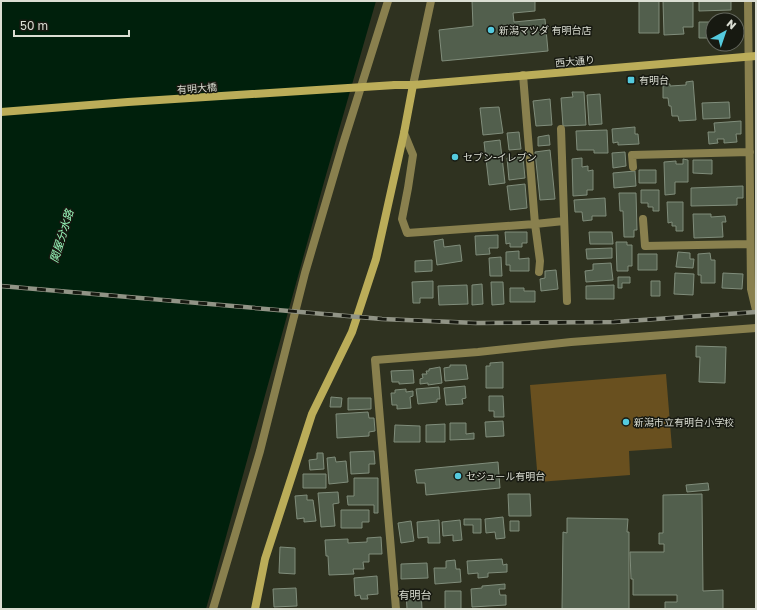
<svg xmlns="http://www.w3.org/2000/svg" width="757" height="610" viewBox="0 0 757 610" font-family="'Golos Text','Noto Sans JP',sans-serif">
<rect width="100%" height="100%" fill="#2f3220"/>
<path fill="#69501f" d="M666,374L672,448L629,451L630,475L538,482L530,385Z"/>
<path fill="#00200c" d="M1,1H376L324,182L206,609H1Z"/>
<path fill="#525f4d" stroke="#808d7b" d="M472,1H535V11L513,13L514,22L545,19L548,51L442,61L439,30L473,26Z
M639,1H659V33H639Z
M663,1H693V27H683L684,34L664,35Z
M699,1H731V10L699,11Z
M699,22H713V38H699Z
M693,81L696,120L679,121L678,116H672L671,106H669L668,98H663V84H670V86L686,85V82Z
M572,92H584L586,125L563,126L561,98L573,97Z
M600,94L602,124L589,125L587,95Z
M550,99L552,125L536,126L533,101Z
M729,102L730,118L703,119L702,103Z
M499,107L503,133L483,135L480,108Z
M741,121V134H736L737,142L724,143V139H717L718,143L709,144L708,132H715L714,123Z
M635,127V134H638L639,144L618,145V142L613,143L612,129Z
M607,130L608,153H594V150H577L576,131Z
M519,132L521,149L509,150L507,133Z
M549,135L550,145L538,146V137Z
M500,140L505,183L489,185L484,142Z
M550,150L555,199L540,200L535,152Z
M625,152L626,166L613,168L612,153Z
M523,157L525,178L509,180L507,158Z
M582,158V167L588,166V171L593,170V190H587V195L573,196L572,159Z
M683,159L688,160V182H675V194L665,195L664,162L676,161V164H683Z
M693,160H712V174L693,173Z
M639,170H656V183H639Z
M635,171L636,186L614,188L613,173Z
M525,184L527,208L510,210L507,186Z
M743,186V198H737V205L691,206V188Z
M641,190H659V211H653V207H648V203H641Z
M619,193H636L637,230H634V237H624L623,211H620Z
M605,198L606,216H592V220L583,221L582,212H575L574,200Z
M667,202H683V231H676V226H672V222L668,223Z
M693,214H711V217L725,216L726,222H722L723,237L694,238Z
M505,232H527V243H522V247H510V243L506,244Z
M589,232H612L613,244H590Z
M498,235V248H489L490,254L476,255L475,236Z
M443,239L444,247L460,245L462,261L437,265L434,241Z
M616,242H627V245H632V266H628V271H617Z
M612,248V258L587,259L586,249Z
M519,251V259L529,258V271H510V265H506V252Z
M678,252L690,253V259H694L693,268L676,267Z
M710,253L711,260H715V283H701V275H698V254Z
M638,254H657V270H638Z
M501,257L502,276H490L489,258Z
M432,260V271L415,272V261Z
M611,263L613,280L586,282L585,271L593,270V264Z
M556,270L558,289L541,291L540,279L545,278V271Z
M675,273L694,274L693,295L674,294Z
M723,273L743,274L742,289L722,288Z
M618,277H630V283H622V288H618Z
M433,281V298H420V303H413L412,282Z
M651,281H660V296H651Z
M491,282H503L504,304L492,305Z
M482,284L483,304L472,305V285Z
M467,285L468,304L439,305L438,286Z
M614,285V299H586V286Z
M510,288H524V291H535V302H510Z
M696,346L726,347L725,383L699,382L700,357H696Z
M503,362V388H486V366H490V363Z
M450,365H466L468,379L445,381L444,368L450,367Z
M440,367L442,383L428,385V383L420,384V379L423,378L422,374H427L426,371H429V369Z
M413,370L414,383L399,384V382H392L391,371Z
M465,386L466,398L462,399L463,404L446,405L444,388Z
M439,387L440,399H437V402L418,404L416,389Z
M406,389V392L413,391V396L410,397L411,408L397,409V405H392L391,393H395V390Z
M489,396H503L504,417H494V411H489Z
M331,397L342,398L341,407H330Z
M348,398H371V409L348,410Z
M368,412L369,418H374L375,431L369,432V436L337,438L336,414Z
M503,421L504,436L486,437L485,422Z
M450,423H466V434L474,433V439L450,440Z
M445,424V442H426V425Z
M395,425L420,426V442H394Z
M374,451L375,464H369V473L351,474L350,452Z
M317,453H323L324,469L310,470L309,460L317,459Z
M335,457L336,462L346,461L348,482L329,484L327,458Z
M498,462L500,488L426,495L425,483H417L415,470Z
M303,474H326V488H303Z
M354,478H378V513H374V505H348L347,496H354Z
M708,483L709,490L687,492L686,485Z
M338,492L339,503L333,504L335,526L321,527L318,493Z
M508,494H530L531,516H509Z
M702,494L703,591L723,590V609H665V602H677V595H633V579H631L630,552H664V544H659V533H663V495Z
M307,495V500H313L316,521L304,522V518L297,519L295,496Z
M341,510H369V522H362V528H341Z
M503,517L505,538L496,539L495,532L486,533L485,519Z
M567,518L628,519L627,532H629V609H562L563,532L567,533Z
M464,519H481V533H473V525H464Z
M439,520L440,543H428V537L418,538L417,522Z
M460,520L462,540L453,541V535L443,536L442,522Z
M411,521L414,541L401,543L398,523Z
M510,521H519V531H510Z
M381,537L382,554H369V562H363L364,569H353L354,574L329,575L328,556H326L325,540L348,539V543L367,542V538Z
M280,547L295,548V574L279,573Z
M502,559L503,565L507,564V572L488,573V577L478,578V573L468,574L467,561Z
M455,560L456,569H460L461,582L435,584L434,568H446V561Z
M427,563L428,578L401,579V564Z
M377,576L378,594L367,595L368,599H361L360,595L355,596L354,578Z
M505,584V589H499L500,595H506V605L472,607L471,589L482,588V586Z
M296,588L297,606L274,607L273,589Z
M421,591L422,609H407L406,592Z
M445,591H461V609H445Z"/>
<g fill="none" stroke-linecap="round" stroke-linejoin="round">
<path stroke="#89804e" stroke-width="8" d="M213,609L260,451L305,273L343,144L388,1"/>
<path stroke="#89804e" stroke-width="8" d="M748,1L751,289L756,310
M413,85L431,1
M561,129L567,301
M404,133L413,155L408,188L402,219L407,233L535,224L523,75
M633,167L632,155L750,152
M643,219L645,246L750,244
M539,272L540,261L535,224L564,221
M396,609L375,360L478,352L571,342L756,328"/>
<path stroke="#bbad59" stroke-width="8" d="M395,85H413L756,56
M255,609L265,559L312,414L352,332L376,259L404,133L413,85"/>
<g stroke="#919486" stroke-width="4.5">
<path id="rail" d="M1,286L382,319L476,323L614,322L756,312"/>
</g>
<use href="#rail" stroke="#171911" stroke-width="3" stroke-dasharray="9" stroke-linecap="butt"/>
<path stroke="#bbad59" stroke-width="8" d="M1,112L128,102L395,85"/>
</g>
<g fill="#54cade" stroke="#171911" stroke-width="1.5">
<circle cx="491" cy="30" r="4"/>
<rect x="627" y="76" width="8" height="8" rx="2"/>
<circle cx="455" cy="157" r="4"/>
<circle cx="626" cy="422" r="4"/>
<circle cx="458" cy="476" r="4"/>
</g>
<g text-anchor="middle" dominant-baseline="central" stroke-width="3" stroke-linejoin="round" paint-order="stroke">
<g font-size="10" fill="#dbded3" stroke="#171911" text-anchor="start">
<text x="499" y="30">新潟マツダ 有明台店</text>
<text x="639" y="80">有明台</text>
<text x="463" y="157">セブン-イレブン</text>
<text x="634" y="422">新潟市立有明台小学校</text>
<text x="466" y="476">セジュール有明台</text>
</g>
<g font-size="10" fill="#dbded3" stroke="#171911">
<text transform="translate(575 61) rotate(-5)">西大通り</text>
<text transform="translate(197 88) rotate(-4)">有明大橋</text>
</g>
<g font-size="11" font-style="italic" fill="#99fabc" stroke="#171911">
<text transform="translate(61 236) rotate(-73)">関屋分水路</text>
</g>
<g font-size="11" fill="#dbded3" stroke="#171911">
<text x="415" y="594">有明台</text>
</g>
</g>
<rect width="757" height="610" fill="none" stroke="#dbded3" stroke-width="4"/>
<g transform="translate(725 32) rotate(40)"><circle r="19" fill="#171911" stroke="#65685f"/>
<path d="M0-3L7 15L0 10L-7 15Z" fill="#54cade"/>
<text y="-6" font-size="11" font-weight="bold" text-anchor="middle" fill="#dbded3">N</text>
</g>
<path d="M14 30v6h115v-6" fill="none" stroke="#dbded3" stroke-width="2"/>
<text x="20" y="30" font-size="12" fill="#dbded3" stroke="#171911" stroke-width="3" paint-order="stroke">50 m</text>
</svg>
